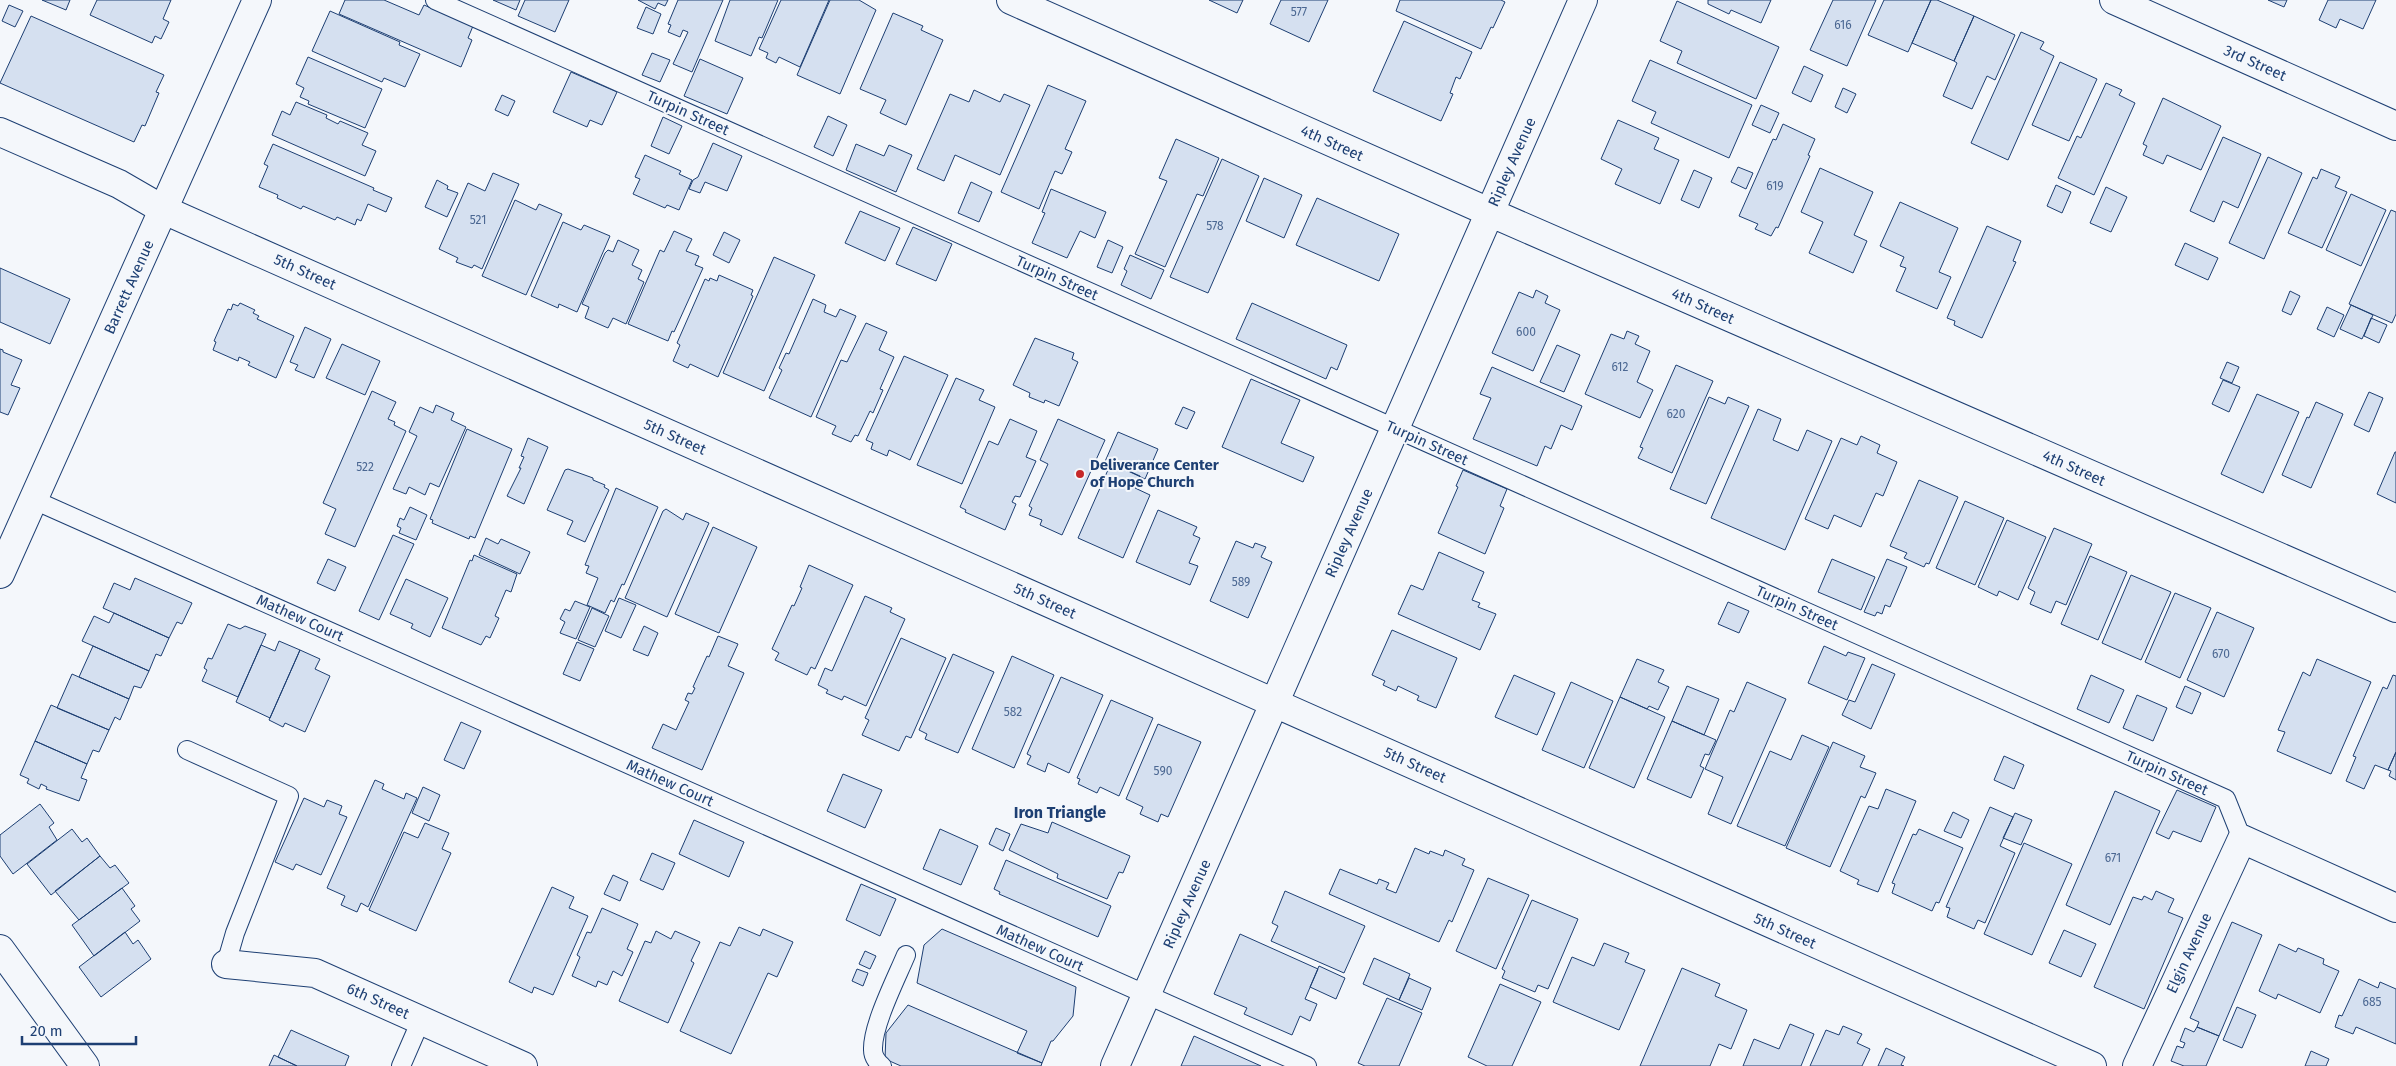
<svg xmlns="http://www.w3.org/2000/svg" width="2396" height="1066" viewBox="0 0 2396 1066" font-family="'Fira Sans',sans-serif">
<rect width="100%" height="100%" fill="#f4f7fb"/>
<path fill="#d5e0f0" stroke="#1d3f73" d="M42,0H70L66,10Z
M97,0H171L163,19L169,22L161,39L155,36L152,43L90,15Z
M345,0H384L419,15L424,5L473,26L468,38L472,40L461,67L339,14Z
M493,0H520L516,10Z
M525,0H569L555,32L518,16Z
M638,0H668L665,6L658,3L655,9Z
M678,0H723L692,72L673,64L688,32L683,30L680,37L668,32L671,25L668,24Z
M730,0H778L762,38L759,37L751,56L715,41Z
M781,0H829L800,67L779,57L776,63L766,58L768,53L759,49Z
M830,0H859L876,10L840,94L797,75Z
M1209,0H1243L1237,13Z
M1281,0H1328L1309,42L1270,24Z
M1400,0H1501L1505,2L1493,28L1491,27L1481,49L1396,11Z
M1708,0H1771L1761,23L1731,10L1729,14L1708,4Z
M1833,0H1876L1847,66L1810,50Z
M1884,0H1931L1908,52L1868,35Z
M1931,0H1937L1974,16L1954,61L1912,43Z
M2268,0H2287L2284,7Z
M2328,0H2376L2363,29L2340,19L2336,28L2319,20Z
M1677,1L1779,47L1756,99L1677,63L1682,51L1660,41Z
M9,5L23,11L15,27L2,21Z
M646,7L661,14L653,34L637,28Z
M330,11L400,42L399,45L420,54L405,87L384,78L382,82L312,51Z
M893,13L923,26L921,30L943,40L906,125L880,113L886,100L860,89Z
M31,16L164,75L156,92L159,93L145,126L142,125L134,142L0,83Z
M1974,16L2015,35L1995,80L1987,76L1972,109L1943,96L1957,63L1954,61Z
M1404,21L1472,52L1460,79L1456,77L1450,93L1453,94L1441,121L1373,91Z
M2021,32L2044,42L2040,49L2054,56L2008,160L1971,143Z
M652,53L670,60L660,82L642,75Z
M308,57L382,89L365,128L308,104L309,101L300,97L304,88L296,84Z
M700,59L743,78L727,114L684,96Z
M1650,60L1752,105L1729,158L1651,123L1656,112L1632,101Z
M2060,62L2097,79L2069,141L2032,125Z
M1804,66L1823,75L1811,102L1792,93Z
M571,72L617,92L602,125L590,120L587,127L553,112Z
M2106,83L2122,90L2119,95L2135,103L2094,195L2058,178L2077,136L2081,138Z
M1048,85L1086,101L1065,149L1072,152L1062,174L1055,171L1039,209L1001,192Z
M1843,88L1856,94L1847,113L1835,107Z
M974,90L1000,102L1004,94L1030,105L1000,175L955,155L944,181L917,169L950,94L969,102Z
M502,95L515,101L508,116L495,110Z
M2163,98L2221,126L2201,170L2167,155L2163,164L2143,155L2147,146L2143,144Z
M296,102L327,115L326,118L338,124L340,121L368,133L362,145L376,151L365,176L272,135L282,111L290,115Z
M1761,105L1779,113L1770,133L1752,125Z
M828,116L847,125L833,156L814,147Z
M663,117L682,126L669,154L651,146Z
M1618,120L1659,138L1654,149L1679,160L1660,204L1615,184L1622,169L1601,159Z
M1783,124L1815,139L1808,155L1810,156L1778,228L1776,227L1771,236L1755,229L1758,224L1739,216L1773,139L1776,140Z
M2223,137L2261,154L2238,208L2223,201L2214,222L2190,211Z
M1176,139L1219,158L1203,196L1197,194L1165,267L1135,254L1167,181L1159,178Z
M713,143L742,156L727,191L705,182L700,193L689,189L693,180L698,177Z
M273,144L374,188L373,190L392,198L386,212L368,204L361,221L357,219L355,225L337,217L335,220L303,206L301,209L277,198L278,195L259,187L268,166L264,164Z
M856,144L884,156L889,145L912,155L896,192L846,170Z
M645,155L681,171L679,174L692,180L679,210L667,205L665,208L633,194L640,179L635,177Z
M2268,157L2302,173L2264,259L2229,243Z
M1222,159L1259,176L1208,293L1170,277Z
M1738,167L1753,173L1746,189L1731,182Z
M1820,168L1873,192L1854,235L1867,241L1853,273L1809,253L1823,222L1801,212Z
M2321,169L2340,177L2335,187L2347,192L2322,248L2288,233L2313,177L2317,179Z
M1694,170L1712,178L1699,208L1681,200Z
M493,173L519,184L482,269L474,265L472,268L456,262L458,258L439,249L468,183L485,191Z
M1264,178L1302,195L1284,238L1246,221Z
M437,180L448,186L447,189L458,193L447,217L425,207Z
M971,182L992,192L979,222L958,213Z
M2056,185L2071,192L2062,213L2047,206Z
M2106,187L2127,197L2111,232L2090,223Z
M1051,189L1106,212L1095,238L1080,231L1067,258L1032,243L1045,213L1042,212Z
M2351,194L2386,210L2361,266L2326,250Z
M1317,198L1399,234L1379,281L1296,245Z
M515,200L536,210L539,204L562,214L526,295L482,276Z
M1900,202L1958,228L1939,272L1951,277L1937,309L1896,291L1906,268L1900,266L1904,257L1880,246Z
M2391,210L2396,212V314L2392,323L2349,304Z
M860,211L900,228L885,261L845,243Z
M563,222L581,230L584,225L610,236L577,312L559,304L558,308L531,296Z
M1987,226L2021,241L2013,261L2016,262L1982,338L1954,325L1955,321L1947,318Z
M913,227L952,244L936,281L896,264Z
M674,231L692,239L686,251L699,256L695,265L703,268L674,332L672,331L668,341L628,324L660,250L664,252Z
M724,232L740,240L729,263L713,255Z
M618,240L639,250L632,265L642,270L638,279L644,282L626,324L613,318L608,328L585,318L589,307L582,304L605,253L608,250L613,252Z
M1108,240L1123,247L1112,273L1097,267Z
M2185,243L2218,258L2208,280L2175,265Z
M1130,255L1164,270L1151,299L1121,285L1127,271L1124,269Z
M774,257L815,275L764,391L723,373Z
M0,268L70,299L50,344L0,322Z
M719,275L753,290L751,295L753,296L718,377L690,364L688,368L673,361L680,345L677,343L705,279L709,281L710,278L717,281Z
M1536,290L1548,296L1545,303L1560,310L1533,371L1492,353L1519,292L1533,298Z
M2290,291L2300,296L2291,315L2282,311Z
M813,299L826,305L824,312L836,317L840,309L856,316L811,417L769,398L782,370L779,368L786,353L789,354Z
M240,303L255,310L253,313L259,316L257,319L294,336L276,378L248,365L250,362L239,357L238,361L213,350L216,342L214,341L228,309L231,310L233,304L238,306Z
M1252,303L1347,345L1337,370L1331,367L1326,379L1236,339Z
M2351,305L2373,315L2362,339L2340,329Z
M2327,307L2344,315L2334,337L2317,329Z
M2371,318L2387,325L2379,343L2364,336Z
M866,323L887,332L879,350L894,357L880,389L883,390L873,413L870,411L858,436L855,435L851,442L832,434L836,426L816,417L841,360L847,362Z
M305,327L331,339L314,378L295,370L298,365L290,362Z
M1627,331L1639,336L1635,344L1650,351L1637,382L1653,390L1640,418L1585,394L1611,334L1624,339Z
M1035,338L1074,353L1072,359L1078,362L1059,406L1045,400L1044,403L1029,397L1030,393L1013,385Z
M342,344L380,361L365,395L326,378Z
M1557,345L1580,355L1564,392L1540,382Z
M0,349L3,350V352L22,360L11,385L20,388L8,415L0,412Z
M904,356L948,375L910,460L889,450L887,456L871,449L873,443L866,440Z
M2227,362L2239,367L2232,383L2220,378Z
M1676,365L1713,381L1672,473L1638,458L1643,448L1640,447Z
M1492,367L1582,406L1572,430L1561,425L1551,449L1545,446L1537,466L1473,439L1491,398L1480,394Z
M956,378L984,390L979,400L995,407L962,484L917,465Z
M1251,379L1300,400L1281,443L1314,457L1303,482L1222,447Z
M2223,380L2240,387L2229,412L2212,404Z
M372,391L396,402L388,419L395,422L394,425L406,431L355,547L325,534L336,509L323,503Z
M2369,392L2383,398L2369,432L2354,425Z
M2257,394L2299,412L2263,493L2221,474Z
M1709,397L1725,404L1728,397L1749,406L1706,504L1670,489Z
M2316,402L2343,414L2311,488L2282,475L2307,417L2309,418Z
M436,405L454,413L451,420L466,427L439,487L430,483L425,495L409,487L406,494L393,489L417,436L409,432L420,407L433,413Z
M1183,407L1195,412L1187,429L1175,424Z
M1758,409L1781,419L1773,440L1798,451L1807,430L1832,441L1785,550L1711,518Z
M1010,419L1037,431L1026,457L1036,461L1020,497L1015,496L1012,502L1016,504L1005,530L965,512L966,510L960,507L989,441L998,445Z
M1058,419L1105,440L1062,535L1040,525L1042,520L1029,515L1032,508L1029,506L1048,464L1040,460Z
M467,429L512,449L475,538L470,536L469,539L432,523L433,520L430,519Z
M1118,432L1158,449L1145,479L1111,463L1108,468L1103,466Z
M1861,436L1880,445L1877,453L1897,462L1883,496L1876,493L1861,527L1834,515L1828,529L1805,519L1841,438L1857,445Z
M528,438L548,447L524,504L507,496L521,468H519L524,457L521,456Z
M2395,452H2396V503L2377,494Z
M1111,463L1140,476L1135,488L1150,495L1123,558L1078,538Z
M568,469L593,478V480L605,485L604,487L609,490L585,542L567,534L573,521L547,510L565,470Z
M1463,470L1507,489L1500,506L1504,508L1485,554L1438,533L1458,487L1456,486Z
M1919,480L1958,497L1929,564L1926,563L1924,567L1904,558L1907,553L1890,546Z
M616,488L658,507L624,585L622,584L614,602L611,600L605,613L587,605L598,578L586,573L589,566L585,565Z
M1965,501L2004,518L1975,585L1936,568Z
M410,507L427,515L416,540L399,533L401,528L397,526L400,518L404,520Z
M666,509L683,520L686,513L709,523L667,617L625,598L663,511Z
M1158,510L1197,527L1193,535L1200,538L1189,563L1198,566L1190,585L1136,562Z
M2007,520L2046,537L2018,600L1999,591L1997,596L1978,587Z
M713,527L757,547L719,633L675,614Z
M2054,528L2092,544L2066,605L2056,601L2051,613L2030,604L2035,592L2028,588Z
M393,535L414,544L379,620L359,611Z
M486,538L498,544L501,539L530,552L520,574L479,555Z
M1236,541L1253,548L1255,543L1266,547L1261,557L1272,562L1248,618L1210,601Z
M1439,552L1484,572L1472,600L1480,603L1478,607L1496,614L1480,650L1398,614L1411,585L1423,590Z
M474,555L517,574L511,592L506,590L495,616L499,618L490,638L486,636L481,645L442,628L470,560L472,561Z
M2090,556L2127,572L2098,640L2061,624Z
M328,559L346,567L335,591L317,583Z
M1832,559L1875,577L1861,610L1818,592Z
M1887,559L1907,567L1890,607L1885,605L1882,614L1877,612L1875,616L1864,612Z
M809,565L853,585L815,669L811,667L807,675L775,660L779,653L772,649L792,605L794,606L802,588L800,587Z
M2131,575L2171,592L2141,660L2102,643Z
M135,578L192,603L182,624L177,622L169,638L103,608L114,583L130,590Z
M406,579L448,598L430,637L411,628L413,624L390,614Z
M2175,593L2211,608L2180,678L2145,662Z
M865,596L892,608L890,612L905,619L866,706L844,696L842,700L826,693L828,690L818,685L825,668L832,671Z
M619,598L636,605L621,638L605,631Z
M575,601L590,607L576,639L560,633L565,622L560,619L565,609L570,611Z
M1728,602L1749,611L1739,633L1718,624Z
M592,608L609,616L595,647L578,640Z
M2217,612L2254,628L2224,697L2187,680Z
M114,613L169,638L161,656L156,654L149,671L82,641L94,616L109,623Z
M228,624L240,629L245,626L266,634L238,697L202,681L207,670L204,668L208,658L212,659Z
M644,626L658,633L648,656L633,650Z
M1392,630L1457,658L1436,708L1417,700L1419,696L1398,686L1396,691L1383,685L1385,681L1372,675Z
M718,636L738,644L728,666L744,673L702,770L652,748L663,724L676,730L689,702L685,700L688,693L692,694L695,688L693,687L707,656L709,657Z
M901,638L946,658L911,738L906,736L899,751L862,735L869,720L865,718Z
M279,641L300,650L270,718L236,702L261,645L275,651Z
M577,642L594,649L580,681L563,674Z
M93,646L149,671L141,688L134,686L129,699L79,677Z
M1824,646L1846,656L1848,652L1865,658L1847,700L1808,683Z
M300,650L320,659L315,669L330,676L305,732L285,723L283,727L269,720Z
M953,654L994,672L958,753L925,739L927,734L919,730Z
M1012,656L1054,675L1014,768L972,749Z
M1637,659L1664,670L1658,682L1669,687L1658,710L1649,706L1647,709L1620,697Z
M2317,659L2371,682L2331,774L2277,751L2285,732L2278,730L2303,672L2310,676Z
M1872,664L1895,674L1871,729L1842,715L1849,700L1855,702Z
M72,674L129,699L120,720L115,717L109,730L57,708Z
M1514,675L1555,693L1537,735L1495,717Z
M2091,675L2124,690L2109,723L2077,709Z
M2393,675L2396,676V752L2388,770L2375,765L2364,789L2346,781L2356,757L2353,756L2383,687L2387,689Z
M1061,677L1103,695L1069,773L1048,763L1045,772L1027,764L1031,756L1027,754Z
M1571,682L1613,701L1584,768L1542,750Z
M1747,682L1786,699L1731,824L1708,814L1723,777L1705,769L1730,710L1734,712Z
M1687,686L1719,699L1704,735L1672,721Z
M2185,686L2201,693L2192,714L2176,707Z
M2137,695L2167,708L2153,741L2123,728Z
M1620,697L1665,717L1634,788L1589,768Z
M1111,700L1153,718L1119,796L1100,787L1097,793L1078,784L1080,779L1077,778Z
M51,705L109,730L99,752L93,750L87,764L35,741Z
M1672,721L1716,740L1709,755L1705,754L1700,766L1704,768L1691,798L1647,779Z
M461,722L481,731L464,769L444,760Z
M1158,724L1201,742L1168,817L1161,814L1158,822L1140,814L1143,807L1126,799Z
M1802,735L1829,747L1785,846L1737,826L1770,751L1791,760Z
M35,741L87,764L81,778L87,780L79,801L46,789L47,787L41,784L39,789L27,783L29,779L20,775Z
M1833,742L1865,756L1860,767L1876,773L1865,798L1861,796L1830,867L1786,848Z
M2396,752V780L2389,776L2391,771L2388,770Z
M2004,756L2024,765L2014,789L1994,780Z
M843,774L882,790L865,828L827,811Z
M375,780L384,784L382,789L404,799L406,793L417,798L368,907L361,903L357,912L341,905L345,896L327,888Z
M423,787L440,795L429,821L412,813Z
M1886,789L1916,801L1878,892L1857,884L1859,880L1840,871L1869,806L1878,809Z
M2177,790L2216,807L2201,842L2173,831L2169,839L2156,833Z
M2115,791L2160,811L2110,925L2066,905Z
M304,798L324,807L327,800L342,806L339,814L347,817L321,875L296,864L293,870L275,862Z
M40,804L54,823L49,827L57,840L13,874L0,856V835Z
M1990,807L2013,817L2000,846L2015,853L1985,923L1978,920L1974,929L1947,917L1950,908L1946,907Z
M1953,812L1969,820L1961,838L1944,831Z
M2015,813L2032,820L2021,845L2003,838Z
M694,820L744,842L729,877L679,854Z
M1052,822L1130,856L1123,873L1119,872L1107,899L1057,878L1058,874L1009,850L1021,824L1048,833Z
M425,823L449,833L442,849L451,853L416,931L369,910L404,832L418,838Z
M996,828L1010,834L1003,851L989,844Z
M72,829L82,842L87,838L100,856L51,895L27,864Z
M940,829L978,846L961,885L923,869Z
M1919,829L1963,848L1939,903L1936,902L1932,911L1892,893L1895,884L1892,883L1913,834L1916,835Z
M2024,843L2072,864L2032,955L1984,934Z
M1415,848L1429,854L1430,851L1443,856L1445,850L1465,859L1462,865L1474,870L1452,922L1449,920L1439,942L1329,894L1340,869L1377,884L1379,879L1389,883L1386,889L1396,893Z
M652,853L675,863L663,890L640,880Z
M100,856L110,868L115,865L129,883L79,920L55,891Z
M1006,860L1111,906L1098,937L999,894L1000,892L994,889Z
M613,875L628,882L620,901L604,894Z
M1488,878L1529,895L1496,969L1456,951Z
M861,884L896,899L880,936L846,920Z
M552,887L574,897L569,908L588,916L553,995L534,987L532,993L509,982Z
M122,888L135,906L131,909L140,921L94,956L72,925Z
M1285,891L1365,926L1344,973L1271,941L1278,926L1272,923Z
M2156,891L2174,899L2168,912L2183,918L2144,1009L2094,987L2133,897L2142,900L2144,896L2152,900Z
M1532,900L1578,919L1548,989L1538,985L1535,992L1502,978L1505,971L1502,969Z
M602,908L638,924L627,949L633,952L622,976L613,971L607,985L598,981L596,987L572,976L580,957L577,955L587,932L591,933Z
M2232,922L2262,935L2219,1036L2197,1027L2199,1022L2190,1018Z
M739,927L760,936L763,929L793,942L777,977L768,973L731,1054L680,1031L720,942L730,946Z
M942,929L1076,987L1073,1016L1053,1041H1051L1042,1063L1017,1053L1027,1031L917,983L924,945Z
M2064,930L2096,944L2081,977L2049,963Z
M656,931L671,939L675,931L700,942L691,961L694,963L668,1023L619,1001L645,941L651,943Z
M125,932L133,944L138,940L151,959L101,997L79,967Z
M1240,934L1318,969L1305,999L1317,1004L1310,1021L1300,1016L1292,1035L1244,1014L1247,1008L1214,994Z
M1604,943L1629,953L1625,962L1645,970L1619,1030L1553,1002L1572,957L1594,966Z
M2279,944L2296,952L2298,948L2324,959L2323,964L2339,971L2320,1013L2278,994L2276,999L2259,991Z
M865,951L876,956L870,969L859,964Z
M1374,958L1410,974L1399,1000L1363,984Z
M1319,966L1345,978L1336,999L1310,987Z
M1682,968L1720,984L1715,996L1747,1010L1731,1049L1719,1044L1710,1066H1640Z
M857,969L868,973L863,986L852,981Z
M1409,978L1431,988L1422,1010L1399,1000Z
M2359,979L2378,988L2380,982L2396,989V1044L2356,1027L2353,1034L2335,1027L2339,1015L2342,1016Z
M1500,984L1541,1002L1512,1066H1487L1468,1057Z
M1387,998L1422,1013L1399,1066H1365L1358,1063Z
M908,1005L1042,1063L1041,1066H901L885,1059L886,1033Z
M2237,1007L2256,1015L2242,1048L2223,1040Z
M1790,1024L1814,1034L1801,1066H1743L1754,1039L1779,1049Z
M1843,1026L1862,1034L1857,1043L1870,1049L1862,1066H1810L1826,1030L1839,1035Z
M2197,1027L2219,1036L2206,1066H2184L2171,1061L2177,1046L2183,1048L2185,1043L2180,1041L2185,1028L2194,1032Z
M291,1030L349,1056L345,1066H297L278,1057Z
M1194,1036L1261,1066H1181Z
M1886,1048L1905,1057L1901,1065L1904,1066H1878Z
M2311,1051L2329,1059L2326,1066H2305Z
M274,1055L278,1057L297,1066H269Z"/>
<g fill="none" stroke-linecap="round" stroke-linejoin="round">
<g stroke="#1d3f73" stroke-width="20">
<path id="service" d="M435,0L2226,799L2242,839
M34,500L1307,1066
M187,750L289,796L235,933L226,964
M401,1066L421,1020
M882,1066C877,1062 873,1057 873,1050C872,1026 896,979 906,955"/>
</g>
<g stroke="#1d3f73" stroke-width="30">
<path id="minor" d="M1011,0L1489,212L2396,608
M2114,0L2396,126
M0,132L119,184L164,210L2092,1066
M226,964L315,973L523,1066
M1115,1066L1583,0
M2137,1066L2242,839L2396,908"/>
</g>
<g stroke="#1d3f73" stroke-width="30">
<path id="tertiary" d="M0,949L85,1066"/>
</g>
<g stroke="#1d3f73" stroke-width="30">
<path id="secondary" d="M0,574L257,0"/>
</g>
<use href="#service" stroke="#f4f7fb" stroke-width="18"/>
<use href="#minor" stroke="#f4f7fb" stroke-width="28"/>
<use href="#tertiary" stroke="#f4f7fb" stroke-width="28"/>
<use href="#secondary" stroke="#f4f7fb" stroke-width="28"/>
</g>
<circle fill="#c62828" stroke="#f4f7fb" stroke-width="2" cx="1080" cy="474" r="5"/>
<g text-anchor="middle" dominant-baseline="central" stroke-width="4" stroke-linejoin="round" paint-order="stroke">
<g font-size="12" fill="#4b6792">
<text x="1299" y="12">577</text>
<text x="1843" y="25">616</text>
<text x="1775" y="186">619</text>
<text x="478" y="220">521</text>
<text x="1215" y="226">578</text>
<text x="1526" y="332">600</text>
<text x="1620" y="367">612</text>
<text x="1676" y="414">620</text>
<text x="365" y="467">522</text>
<text x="1241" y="582">589</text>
<text x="2221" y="654">670</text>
<text x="1013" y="712">582</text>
<text x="1163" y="771">590</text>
<text x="2113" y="858">671</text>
<text x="2372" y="1002">685</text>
</g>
<g font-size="15" fill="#1d3f73" stroke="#f4f7fb">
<text transform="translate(2255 63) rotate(24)">3rd Street</text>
<text transform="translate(688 113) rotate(24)">Turpin Street</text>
<text transform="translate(1332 143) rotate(24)">4th Street</text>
<text transform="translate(1512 162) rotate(-66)">Ripley Avenue</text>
<text transform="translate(305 272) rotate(24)">5th Street</text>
<text transform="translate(1057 278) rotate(24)">Turpin Street</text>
<text transform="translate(129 287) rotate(-66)">Barrett Avenue</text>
<text transform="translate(1703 306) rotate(24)">4th Street</text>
<text transform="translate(675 437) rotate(24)">5th Street</text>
<text transform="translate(1427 443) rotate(24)">Turpin Street</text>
<text transform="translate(2074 468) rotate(24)">4th Street</text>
<text transform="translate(1349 533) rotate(-66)">Ripley Avenue</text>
<text transform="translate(1045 601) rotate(24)">5th Street</text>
<text transform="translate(1797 608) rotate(24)">Turpin Street</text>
<text transform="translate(300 618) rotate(24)">Mathew Court</text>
<text transform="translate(1415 765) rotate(24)">5th Street</text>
<text transform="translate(2167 773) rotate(24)">Turpin Street</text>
<text transform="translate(670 783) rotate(24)">Mathew Court</text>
<text transform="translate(1187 904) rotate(-66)">Ripley Avenue</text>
<text transform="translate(1785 931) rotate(24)">5th Street</text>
<text transform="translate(1040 948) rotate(24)">Mathew Court</text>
<text transform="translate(2189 953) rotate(-65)">Elgin Avenue</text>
<text transform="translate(378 1001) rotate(24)">6th Street</text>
</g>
<g font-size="15" font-weight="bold" fill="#1d3f73" stroke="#f4f7fb" text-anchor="start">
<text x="1090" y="465">Deliverance Center<tspan x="1090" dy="17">of Hope Church</tspan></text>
</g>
<g font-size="16" font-weight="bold" fill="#1d3f73" stroke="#f4f7fb">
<text x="1060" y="812">Iron Triangle</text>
</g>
</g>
<path d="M22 1036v8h114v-8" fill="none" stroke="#1d3f73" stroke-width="2.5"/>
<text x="30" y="1036" font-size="15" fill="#1d3f73" stroke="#f4f7fb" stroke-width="4" paint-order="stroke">20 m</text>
</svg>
